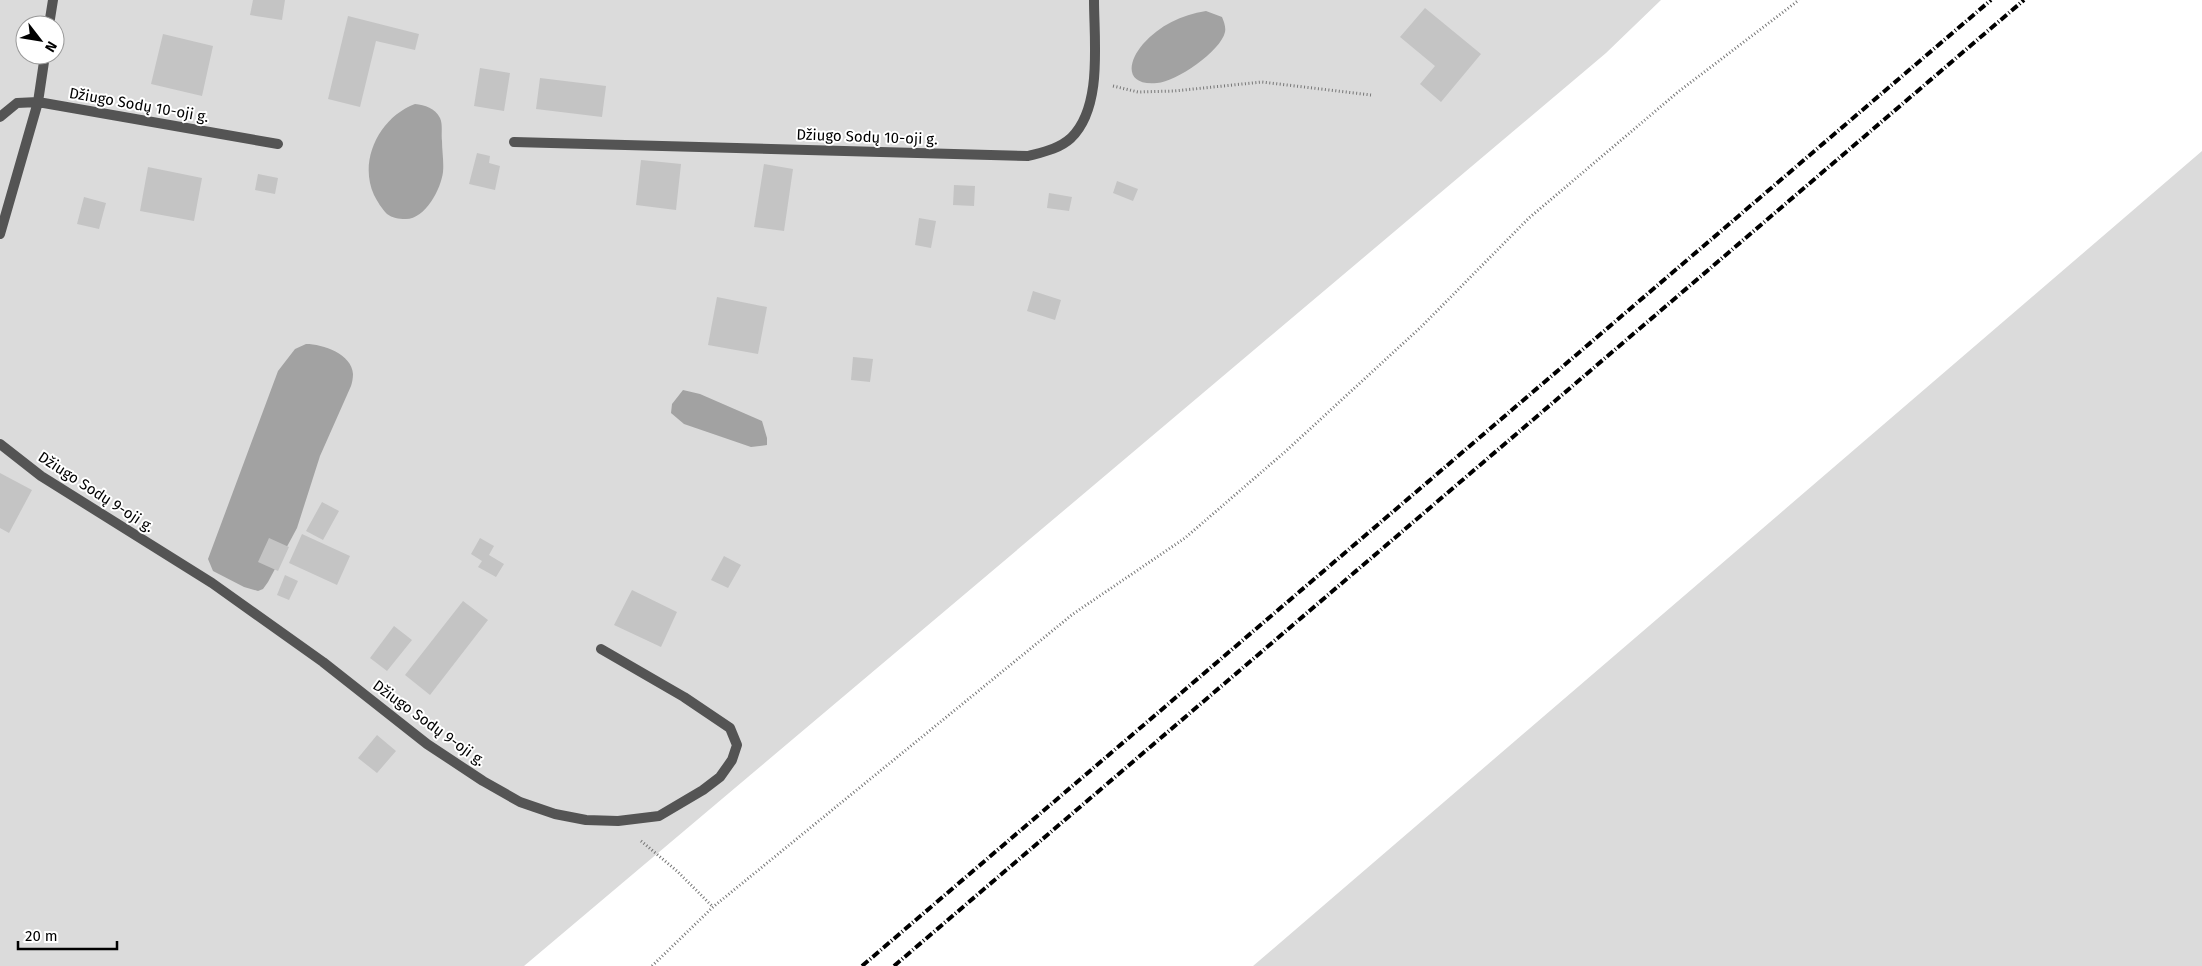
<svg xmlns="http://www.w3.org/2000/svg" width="2202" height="966" viewBox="0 0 2202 966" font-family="'Fira Sans',sans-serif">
<rect width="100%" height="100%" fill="#fff"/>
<path fill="#dbdbdb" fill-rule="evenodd" d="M0,0H1661L1606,53L524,966H0ZM25,25H55V55H25Z
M2202,151V966H1253Z"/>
<path fill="#a2a2a2" d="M1206,11L1222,17C1224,22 1226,27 1225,32C1221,51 1176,82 1157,83C1126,86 1126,64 1143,44C1160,25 1181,15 1206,11Z
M415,104C425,105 435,108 440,118C443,124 441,135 442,141C442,151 444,162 443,172C441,189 425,220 405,219C399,219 392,218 387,214C382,209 377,201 374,195C358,160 380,117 415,104Z
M306,344C323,344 352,354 353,374C353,378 352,383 351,386L320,456L297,528L268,582L263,589L258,591L244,587L213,571L208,559L278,371L295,349Z
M683,390L700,394L762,421L767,438V445L751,447L684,424L671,413L672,404Z"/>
<path fill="#c4c4c4" d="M253,0H285L282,20L250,15Z
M1425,8L1481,54L1441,102L1420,84L1435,66L1400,37Z
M348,16L419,34L415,50L376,41L360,107L328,99Z
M163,34L213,46L202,96L151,84Z
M480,68L510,73L504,111L474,106Z
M540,78L606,86L602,117L536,109Z
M477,153L490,156L489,163L500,166L495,190L469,184Z
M641,160L681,164L676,210L636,205Z
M764,164L793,169L784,231L754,227Z
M148,167L202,178L194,221L140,211Z
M258,174L278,178L275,194L255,190Z
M1117,181L1138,189L1133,201L1113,193Z
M954,185L975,186L974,206L953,205Z
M1049,193L1072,197L1069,211L1047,208Z
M84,197L106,203L99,229L77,224Z
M919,218L936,221L931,248L915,245Z
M1033,291L1061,300L1055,320L1027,311Z
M717,297L767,307L758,354L708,345Z
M853,357L873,359L870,382L851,380Z
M0,473L32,490L9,533L0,528Z
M322,502L339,511L323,540L306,531Z
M302,534L350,556L337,585L289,563Z
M269,538L289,547L278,571L258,562Z
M480,538L494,546L489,555L504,564L496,577L478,567L482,561L471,554Z
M724,556L741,565L728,588L711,580Z
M285,575L298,581L289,600L277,595Z
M632,590L677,612L661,647L614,625Z
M463,601L488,620L430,695L405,675Z
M394,626L412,640L387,671L370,658Z
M377,735L396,751L377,773L358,758Z"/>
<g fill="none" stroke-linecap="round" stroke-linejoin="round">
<path stroke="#767676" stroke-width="3" stroke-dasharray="1 2.5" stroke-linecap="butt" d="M1113,86L1138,92L1174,91L1262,82L1371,95
M641,841L677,871L713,907
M652,966L713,907L1073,614L1185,538L1286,451L1422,326L1529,218L1678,92L1799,0"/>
<path stroke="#545454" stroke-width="10" d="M49,25L53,0
M0,117L17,103L38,102L278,144
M514,142L1028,156C1043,152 1059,149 1071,138C1103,107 1094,41 1094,0
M0,234L38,102L45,55
M0,444L41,476L212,583L323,662L427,744L483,781L520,802L555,814L586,820L618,821L659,816L703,790L720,777L732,760L737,745L730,728L684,697L601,649"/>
<path stroke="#000" stroke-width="4" stroke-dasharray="8 2.5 1 2.5" stroke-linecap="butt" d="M862,966L1991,0
M894,966L2024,0"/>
</g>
<g text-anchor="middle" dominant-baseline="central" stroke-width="4" stroke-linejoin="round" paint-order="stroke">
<g font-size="15" fill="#000" stroke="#fff">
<text transform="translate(139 105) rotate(10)">Džiugo Sodų 10-oji g.</text>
<text transform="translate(867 137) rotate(2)">Džiugo Sodų 10-oji g.</text>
<text transform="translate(96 492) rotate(33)">Džiugo Sodų 9-oji g.</text>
<text transform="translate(429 723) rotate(36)">Džiugo Sodų 9-oji g.</text>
</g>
</g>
<g transform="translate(40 40) rotate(121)"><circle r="24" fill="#ffffff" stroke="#999999"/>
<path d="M0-4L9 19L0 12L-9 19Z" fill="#000000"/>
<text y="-8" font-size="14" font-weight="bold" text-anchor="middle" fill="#000000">N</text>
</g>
<path d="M18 941v8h99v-8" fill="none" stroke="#000000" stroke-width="2.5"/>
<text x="25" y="941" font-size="15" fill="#000000" stroke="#ffffff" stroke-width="4" paint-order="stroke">20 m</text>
</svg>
